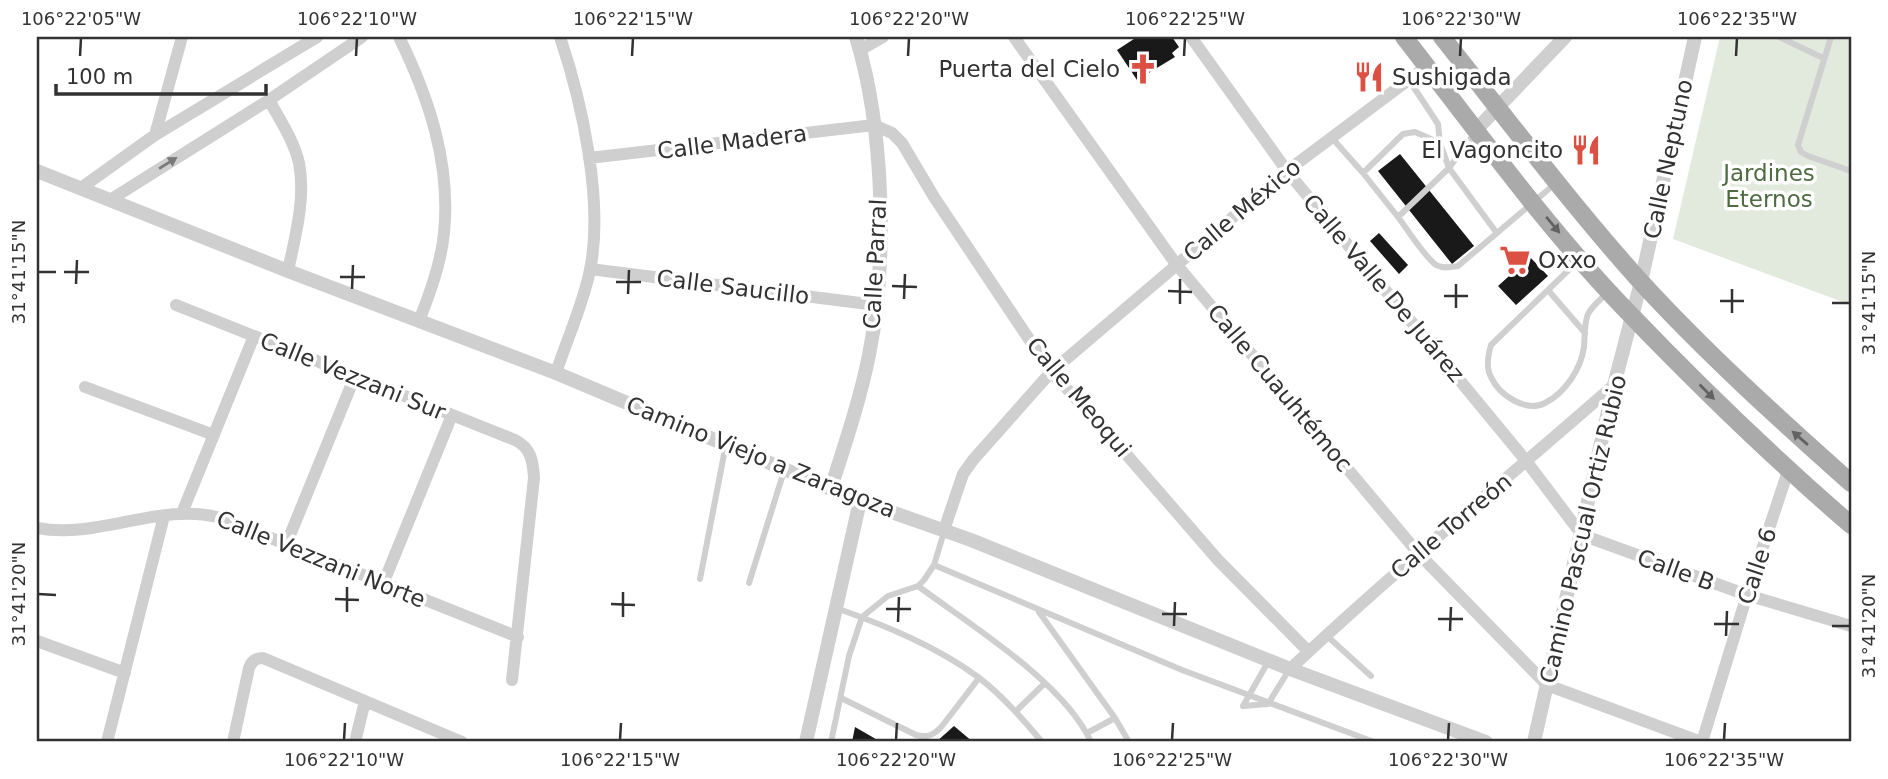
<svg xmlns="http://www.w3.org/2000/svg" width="1888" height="779" viewBox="0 0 1888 779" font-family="'DejaVu Sans',sans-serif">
<rect width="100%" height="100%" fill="#fff"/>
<path fill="#e2eade" d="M1720,37H1851V305L1673,239Z"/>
<path fill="#191919" d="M1137,37H1172L1179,47L1172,53L1175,57L1137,80L1117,50Z
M1400,154L1474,246L1452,264L1378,171Z
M1379,233L1408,265L1399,274L1370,241Z
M1530,257L1548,276L1516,305L1498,286Z
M954,726L973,742H936Z
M855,727L881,742H852Z"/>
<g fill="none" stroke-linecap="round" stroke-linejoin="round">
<path stroke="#cfcfcf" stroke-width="6" d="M1779,37L1823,58
M1831,37L1798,145L1801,152L1808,156L1851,171
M1409,80L1438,124L1440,143L1449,168L1496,232
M1474,134L1449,168L1398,217C1408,230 1423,255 1436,265C1443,269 1451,267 1458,266L1556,183
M1332,138L1363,173
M1398,217L1363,173L1403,134L1415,132L1440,143
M1579,260L1491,345C1488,355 1486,368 1491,377C1499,395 1526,413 1545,403C1565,393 1581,369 1584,347C1585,336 1584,324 1588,314C1592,306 1600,300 1606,294
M1548,290L1585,333
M934,565L1182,670L1374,742
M700,579L726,444
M749,583L784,471
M918,586C970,625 1064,682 1091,742
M836,608C884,625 936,646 978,677C1002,695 1023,719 1042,742
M1039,612L1115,718L1129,742
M1326,635L1371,676
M841,698L916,735C928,738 934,735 942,726L979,678
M1243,706L1268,704L1289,670
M1243,706L1268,662
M1016,711L1045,683
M1087,733L1115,718
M831,742L849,656L862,617L888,596L918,586L924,580L934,565L944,532"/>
<path stroke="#cfcfcf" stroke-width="12" d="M399,37C429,98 451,164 444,233C441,263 430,293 419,321
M1014,37L1176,264L1418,553L1547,685L1701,742
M1191,37L1287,171L1527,462L1582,535L1747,595L1851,626
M860,50L883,37
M269,100C280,120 294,141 299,163C306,198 295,237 288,271
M155,135L182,37
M589,158L874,125L892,133L902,143L934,197L1051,372L1100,424L1218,560L1308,651
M81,188L155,135L317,37
M110,200L269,100L362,37
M590,269L876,305
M176,305L515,440C531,448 533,461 534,478L512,680
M556,373C567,339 583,305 590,270C604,202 582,102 560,37
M85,387L214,435
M182,513L254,336
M37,528C99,540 160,501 221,518L518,637
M944,530L963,474L973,460L1051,372L1287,171L1427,66
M286,545L355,376
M383,584L452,415
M37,641L125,673
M1290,669C1395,570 1506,480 1614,385
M107,742L164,516
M233,742L249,668C252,661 255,658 263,658L462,742
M355,742L365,701
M1702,742L1747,595L1788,471"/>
<path stroke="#cfcfcf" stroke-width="14" d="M1476,130L1565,37
M37,171L288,271L556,373L860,501L971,540L1290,669L1486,742
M831,488C845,444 860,400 869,355C888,261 884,128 856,37
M806,742L860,501
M1534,742L1614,385L1641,282L1695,37"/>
<path stroke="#aaa" stroke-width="18" d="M1404,37C1475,128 1545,226 1625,309C1697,384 1772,457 1851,525
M1442,37C1507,119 1570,203 1640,281C1706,353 1778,418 1851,483"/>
</g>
<defs><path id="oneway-solid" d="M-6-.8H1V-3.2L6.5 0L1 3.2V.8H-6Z" transform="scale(1.75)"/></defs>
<use fill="#797979" href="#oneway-solid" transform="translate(168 163) rotate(-32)"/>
<g fill="#626262">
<use href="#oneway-solid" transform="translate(1553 225) rotate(50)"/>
<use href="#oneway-solid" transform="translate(1707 392) rotate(45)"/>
<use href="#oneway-solid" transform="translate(1800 438) rotate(-139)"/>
</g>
<path fill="none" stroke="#323232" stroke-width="2.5" d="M80,56L81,38M356,56L357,38M632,56L633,38M908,56L909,38M1184,56L1185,38M1460,56L1461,38M1736,56L1737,38M38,272H56M64,272H89M340,277H365M616,282H641M76,284L77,260M892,286L917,287M352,289L353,265M1168,291L1192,292M628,294L629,270M1444,296H1468M904,299L905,274M1720,301H1744M1832,303H1850M1180,304V279M1456,308V284M1732,313V289M38,594L56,595M335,599L359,600M611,604L635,605M886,609H911M347,612V587M1162,614H1187M623,617V592M1438,619H1463M898,622L899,597M1714,624H1739M1174,626L1175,602M1832,626H1850M1450,631L1451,607M1726,636L1727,611M344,740L345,723M620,740L621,723M896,740L897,723M1172,740L1173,723M1448,740L1449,723M1724,740L1725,723"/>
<defs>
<g id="church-bare" transform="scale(2.415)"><path d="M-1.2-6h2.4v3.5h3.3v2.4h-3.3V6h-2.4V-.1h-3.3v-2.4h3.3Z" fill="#db5042" stroke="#fff" stroke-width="2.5" paint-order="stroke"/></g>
<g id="restaurant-bare" transform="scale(2.415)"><path d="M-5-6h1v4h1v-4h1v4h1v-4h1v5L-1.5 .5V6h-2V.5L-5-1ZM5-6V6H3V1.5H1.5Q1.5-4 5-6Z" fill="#db5042" stroke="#fff" stroke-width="2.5" paint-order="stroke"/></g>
<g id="supermarket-bare" transform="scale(2.415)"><path d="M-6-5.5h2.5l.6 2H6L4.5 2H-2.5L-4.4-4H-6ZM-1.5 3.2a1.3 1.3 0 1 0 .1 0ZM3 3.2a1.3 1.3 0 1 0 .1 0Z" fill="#db5042" stroke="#fff" stroke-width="2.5" paint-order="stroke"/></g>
</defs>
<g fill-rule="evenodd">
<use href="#church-bare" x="1143" y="69"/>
<use href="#restaurant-bare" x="1369" y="77"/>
<use href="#restaurant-bare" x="1586" y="150"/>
<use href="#supermarket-bare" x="1515" y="260"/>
</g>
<g text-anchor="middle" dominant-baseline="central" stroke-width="7" stroke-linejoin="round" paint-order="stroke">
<g font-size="23" fill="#323232" stroke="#fff" text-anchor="end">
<text x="1120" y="69">Puerta del Cielo</text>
<text x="1392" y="77" text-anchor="start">Sushigada</text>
<text x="1563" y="150">El Vagoncito</text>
<text x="1538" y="260" text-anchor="start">Oxxo</text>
</g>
<g font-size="23" fill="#323232" stroke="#fff">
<text transform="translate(732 142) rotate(-7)">Calle Madera</text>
<text transform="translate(1668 159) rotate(-78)">Calle Neptuno</text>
<text transform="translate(1242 210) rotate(-40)">Calle México</text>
<text transform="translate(875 264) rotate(-87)">Calle Parral</text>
<text transform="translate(733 287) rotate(7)">Calle Saucillo</text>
<text transform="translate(1384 288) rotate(50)">Calle Valle De Juárez</text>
<text transform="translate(353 376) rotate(22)">Calle Vezzani Sur</text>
<text transform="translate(1280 388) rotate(50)">Calle Cuauhtémoc</text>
<text transform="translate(1079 397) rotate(50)">Calle Meoqui</text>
<text transform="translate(761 457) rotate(22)">Camino Viejo a Zaragoza</text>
<text transform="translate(1451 526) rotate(-40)">Calle Torreón</text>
<text transform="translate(1583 529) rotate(-77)">Camino Pascual Ortiz Rubio</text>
<text transform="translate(321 559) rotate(22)">Calle Vezzani Norte</text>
<text transform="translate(1757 566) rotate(-72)">Calle 6</text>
<text transform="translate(1676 570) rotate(20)">Calle B</text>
</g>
<g font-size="23" fill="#4e6b41" stroke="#fff">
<text x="1769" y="173">Jardines<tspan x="1769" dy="26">Eternos</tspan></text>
</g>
</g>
<rect width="1888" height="779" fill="none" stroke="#ffffff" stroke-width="77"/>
<path d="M56 84v10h210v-10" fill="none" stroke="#323232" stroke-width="3.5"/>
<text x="66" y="84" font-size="21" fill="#323232" stroke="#ffffff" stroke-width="5" paint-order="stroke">100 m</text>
<rect x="38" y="38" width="1812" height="702" fill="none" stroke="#323232" stroke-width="2.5"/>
<g font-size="18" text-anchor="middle" fill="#323232">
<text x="81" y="25">106°22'05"W</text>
<text x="357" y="25">106°22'10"W</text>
<text x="633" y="25">106°22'15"W</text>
<text x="909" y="25">106°22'20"W</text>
<text x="1185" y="25">106°22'25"W</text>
<text x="1461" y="25">106°22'30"W</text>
<text x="1737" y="25">106°22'35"W</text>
<text transform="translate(19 272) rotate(-90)" y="6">31°41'15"N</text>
<text transform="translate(1869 303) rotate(-90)" y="6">31°41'15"N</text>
<text transform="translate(19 594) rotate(-90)" y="6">31°41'20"N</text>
<text transform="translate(1869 626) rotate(-90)" y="6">31°41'20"N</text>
<text x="344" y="766">106°22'10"W</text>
<text x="620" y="766">106°22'15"W</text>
<text x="896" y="766">106°22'20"W</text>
<text x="1172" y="766">106°22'25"W</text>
<text x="1448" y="766">106°22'30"W</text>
<text x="1724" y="766">106°22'35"W</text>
</g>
</svg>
